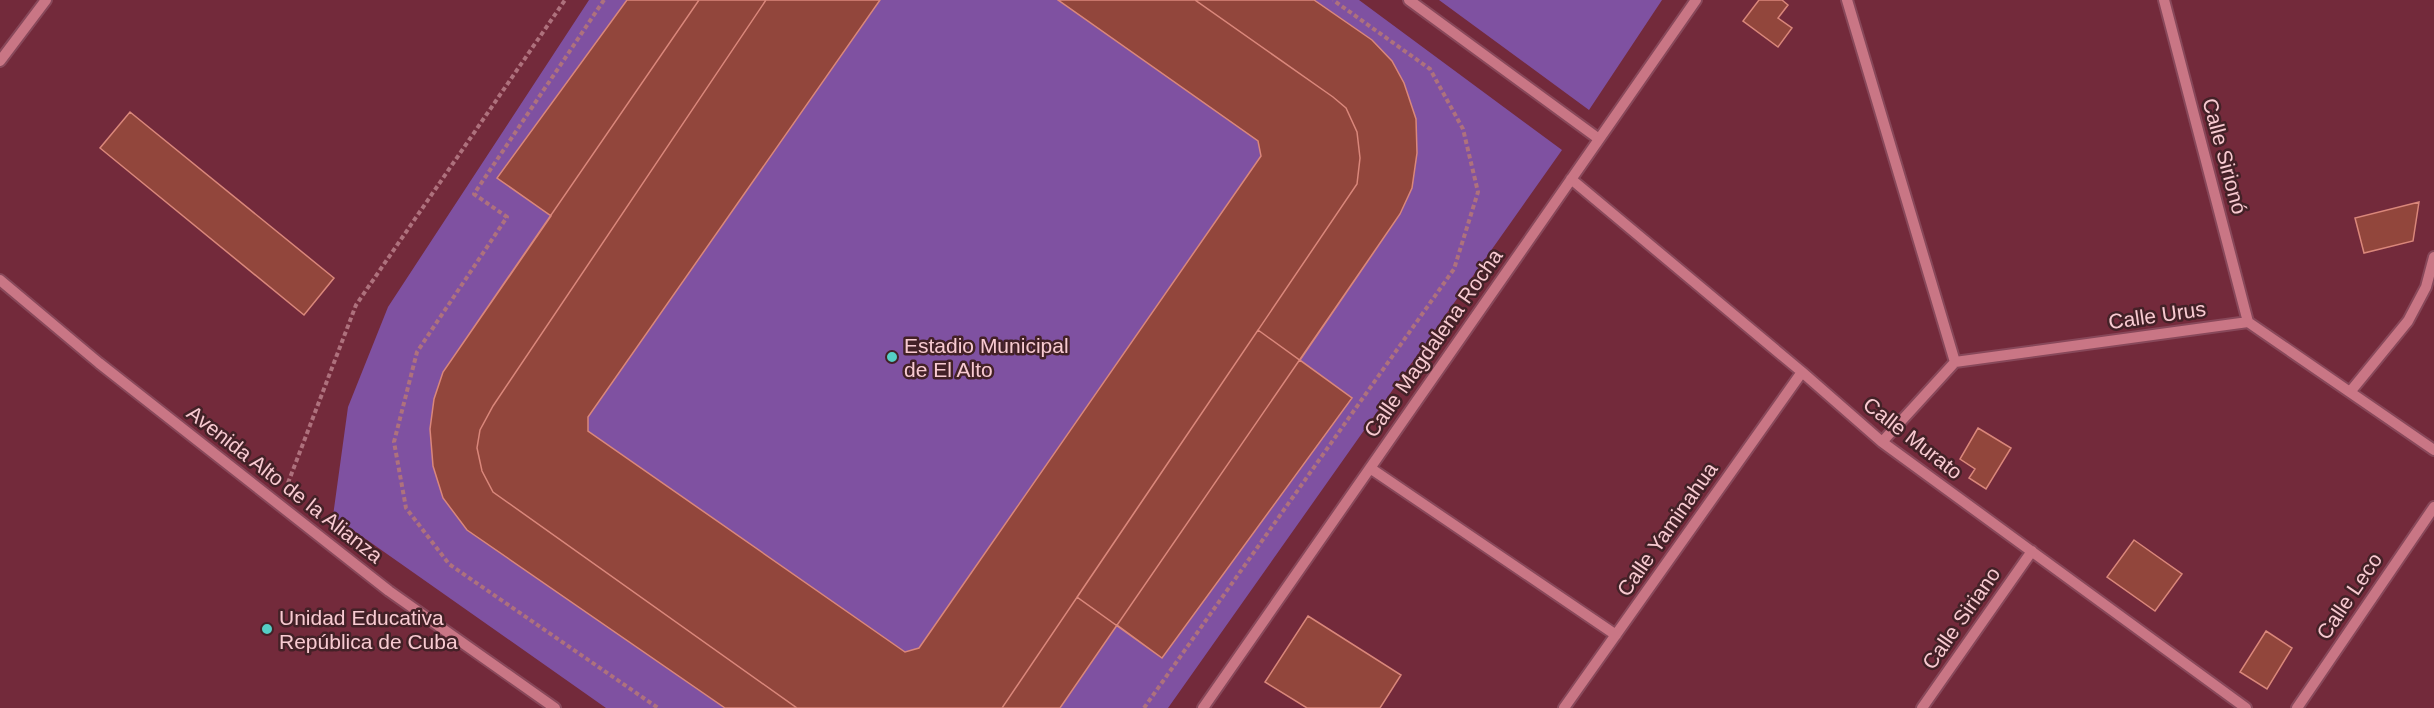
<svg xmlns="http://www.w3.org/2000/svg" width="2434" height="708" viewBox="0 0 2434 708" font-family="Helvetica,sans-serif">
<rect width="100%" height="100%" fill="#732a3b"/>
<path fill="#7f51a1" d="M589,0H1359L1562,150L1168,708H606L333,516L348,407L388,307Z
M1439,0H1662L1589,110Z"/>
<path fill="#92463c" stroke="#da877b" stroke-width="1.5" d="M627,0H880L588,417V431L905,652L919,648L1261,156L1258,141L1058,0H1314L1372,40L1392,61L1404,83L1416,119L1417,153L1412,188L1400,214L1300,360L1352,398L1162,658L1117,625L1060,708H725L467,530L443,498L433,466L430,429L434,399L443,372L551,216L497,178Z
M699,0H880L588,417V431L905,652L919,648L1261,156L1258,141L1058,0H1314L1372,40L1392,61L1404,83L1416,119L1417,153L1412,188L1400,214L1060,708H725L467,530L443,498L433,466L430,429L434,399L443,372Z
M699,0H766L493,406L480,430L477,448L482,471L493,492L797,708H725L467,530L443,498L433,466L430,429L434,399L443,372Z
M1195,0H1314L1372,40L1392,61L1404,83L1416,119L1417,153L1412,188L1400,214L1060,708H1002L1357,184L1360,158L1357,132L1346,108L1333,97Z
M1759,0H1782L1788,5L1778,18L1792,28L1778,47L1743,21Z
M130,112L334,278L304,315L100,148Z
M2419,202L2413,241L2364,253L2355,218Z
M1258,330L1352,398L1162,658L1077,597Z
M1978,428L2011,448L1986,489L1969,478L1975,469L1960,459Z
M2134,540L2182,574L2155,611L2107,577Z
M1308,616L1401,675L1380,708H1307L1265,682Z
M2266,631L2292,648L2267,689L2240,672Z"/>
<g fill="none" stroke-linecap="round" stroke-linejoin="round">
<g stroke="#88485a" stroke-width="14">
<path id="minor" d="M1409,0L1599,139
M1847,0L1955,362
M2164,0L2248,322
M0,61L46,0
M1571,179L1802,372L1882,442L2246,708
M0,280L99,363L389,591L555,708
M2350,392L2408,321L2426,287L2434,257
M1882,442L1955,362L2248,322L2434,450
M1370,468L1616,635
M1203,708L1696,0
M1564,708L1802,372
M1922,708L2032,551
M2297,708L2434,507"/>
</g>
<path stroke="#ae717d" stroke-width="4" stroke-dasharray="4.5 3" stroke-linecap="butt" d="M604,0L474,194L507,217L417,352L394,442L406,508L449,564L658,708
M288,483L356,305L565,0
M1144,708L1454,269L1478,192L1463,129L1430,69L1333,0"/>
<use href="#minor" stroke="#c97685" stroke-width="10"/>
</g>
<g fill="#55cec5" stroke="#432127" stroke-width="2">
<circle cx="892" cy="357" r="6"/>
<circle cx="267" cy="629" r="6"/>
</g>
<g text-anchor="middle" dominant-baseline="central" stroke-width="5" stroke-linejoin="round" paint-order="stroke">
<g font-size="21" fill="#f8cad1" stroke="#432127">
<text transform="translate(2225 156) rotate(75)">Calle Sirionó</text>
<text transform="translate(2157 315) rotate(-8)">Calle Urus</text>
<text transform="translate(1433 343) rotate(-55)">Calle Magdalena Rocha</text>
<text transform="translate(1913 438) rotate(38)">Calle Murato</text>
<text transform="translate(285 484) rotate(38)">Avenida Alto de la Alianza</text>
<text transform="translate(1667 529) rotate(-55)">Calle Yaminahua</text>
<text transform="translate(2349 596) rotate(-56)">Calle Leco</text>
<text transform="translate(1961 618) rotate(-55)">Calle Siriano</text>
</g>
<g font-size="21" fill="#f8cad1" stroke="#432127" text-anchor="start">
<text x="904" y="345">Estadio Municipal<tspan x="904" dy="24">de El Alto</tspan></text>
<text x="279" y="617">Unidad Educativa<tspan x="279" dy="24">República de Cuba</tspan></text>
</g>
</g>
</svg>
